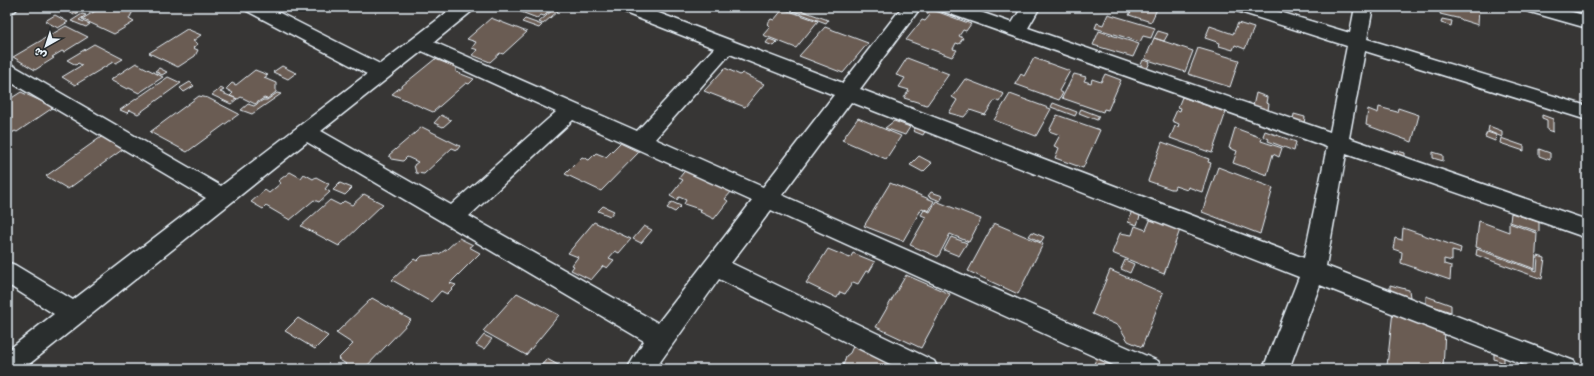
<svg xmlns="http://www.w3.org/2000/svg" width="1594" height="376" viewBox="0 0 1594 376" font-family="Itim,'Playpen Sans Arabic',sans-serif">
<rect width="100%" height="100%" fill="#373635"/>
<filter id="ink" filterUnits="userSpaceOnUse"><feTurbulence type="fractalNoise" baseFrequency=".025" numOctaves="2"/><feDisplacementMap in="SourceGraphic" scale="8" xChannelSelector="R" yChannelSelector="G"/><feConvolveMatrix kernelMatrix="1 2 1 2 8 2 1 2 1" color-interpolation-filters="sRGB"/></filter>
<g filter="url(#ink)">
<path fill="#6b5b53" stroke="#e8f1f8" d="M61,7H85L86,8L74,15Z
M96,7H135L129,19L134,22L114,34L82,19L97,10L95,8Z
M508,7H554L544,16L541,15L537,18Z
M783,7H792L828,20L826,23Z
M1117,7H1158L1151,22L1129,15L1131,11Z
M1441,7H1479L1478,25L1462,20L1461,19L1440,14Z
M1555,7H1587V14Z
M554,9L558,11L543,24L539,22Z
M783,9L818,21L796,48L763,35L770,27L767,24L771,19L774,20Z
M930,9L971,24L966,31L963,30L959,36L963,38L959,44L956,43L953,49L957,50L952,57L906,40L922,20L925,21L930,15L927,14Z
M82,14L86,15L79,20L90,24L86,27L71,21Z
M1108,14L1155,28L1151,38L1143,36L1140,42L1095,28L1097,23L1103,25Z
M55,15L68,22L58,28L45,21Z
M491,18L527,32L503,54L500,53L490,62L472,55L478,50L472,48L476,42L467,39Z
M525,19L542,25L539,28L522,22Z
M1442,19L1452,21L1451,26L1441,23Z
M1238,23L1254,28L1245,49L1235,45L1233,50L1219,46L1220,43L1205,38L1210,26L1233,34Z
M66,26L88,37L64,52L62,51L52,57L54,58L35,70L13,57Z
M825,27L868,43L843,73L799,56Z
M187,29L201,35L193,41L198,44L193,48L198,50L195,56L178,67L149,53Z
M1099,31L1139,44L1133,57L1093,45Z
M1158,31L1168,34L1164,41L1154,38Z
M1154,38L1193,51L1185,72L1145,59Z
M769,39L777,42L773,46L766,43Z
M94,44L123,59L116,63L113,62L75,85L62,77L82,65L78,63L76,65L67,60Z
M1198,48L1239,60L1230,87L1188,74Z
M907,58L949,74L927,105L904,98L909,90L899,87L905,78L896,75Z
M1034,58L1070,71L1059,91L1063,93L1059,100L1015,84L1021,74L1024,76Z
M435,59L456,67V72L474,79L469,84L466,83L433,112L392,94Z
M1143,60L1150,62L1147,69L1140,67Z
M136,63L163,77L139,93L129,88L127,89L110,80Z
M282,66L296,73L288,79L273,72Z
M159,68L167,72L162,75L155,71Z
M725,68L740,75L742,73L764,84L745,107L704,91Z
M255,70L268,75L264,78L276,83V92L267,99L264,98L255,104L241,97L238,99L230,96L233,93L226,89L232,83L236,85Z
M1074,74L1086,77L1084,81L1091,83L1092,79L1101,82L1105,74L1121,80L1108,110L1104,109L1103,112L1062,98Z
M168,77L181,83L138,114L130,110L127,113L120,110Z
M965,79L1004,94L999,102L995,100L985,115L970,110L964,117L949,113L957,100L952,97Z
M190,82L194,86L184,92L180,88Z
M221,88L224,90L220,92L237,99L231,104L212,95Z
M21,92L54,107L17,132L15,131L7,136V101Z
M277,93L281,94L252,114L241,110L248,104L254,106L263,100H267Z
M1256,93L1267,97L1266,103L1269,104L1268,110L1253,106Z
M1010,94L1051,109L1036,136L994,120Z
M199,96L208,98L239,114L187,152L150,132Z
M1182,97L1226,112L1212,153L1170,138L1175,126L1178,127L1179,124L1172,121L1177,110L1180,111L1181,108L1178,107Z
M1053,103L1077,112L1075,116L1051,107Z
M1379,107L1397,112L1398,108L1419,115L1412,142L1366,125L1368,109L1378,113Z
M1081,109L1099,116L1097,120L1079,113Z
M1294,114L1305,117L1304,124L1293,120Z
M441,115L451,120L443,127L434,123Z
M1057,115L1100,130L1083,168L1055,158L1059,148L1054,146L1060,135L1049,131Z
M1542,115L1553,119V132L1547,130V120L1542,118Z
M858,118L901,136L886,159L842,140Z
M894,121L910,127L905,135L885,128Z
M917,125L927,128L923,135L913,131Z
M1489,126L1502,131V137L1488,131Z
M422,127L460,146L457,150L452,148L424,174L416,173L414,165L418,162L407,157L403,161L391,159L389,155Z
M1235,128L1262,138L1261,141L1282,148L1279,157L1273,154L1267,175L1233,163L1237,151L1229,148Z
M1265,131L1296,142L1294,151L1268,141L1269,139L1263,136Z
M1487,132L1496,135L1495,141L1485,137Z
M104,135L126,147L68,189L46,176Z
M1501,138L1524,146V151L1500,143Z
M1162,142L1209,159L1208,162L1211,163L1202,192L1188,187L1187,190L1175,186L1174,189H1171L1148,181Z
M620,143L639,152L601,191L565,174L582,157L589,160L596,153L606,157Z
M1539,149L1550,153V160L1539,156Z
M1394,150L1405,153V160L1394,158Z
M1433,152L1443,155V161L1433,158Z
M919,156L932,163L923,172L910,165Z
M1218,167L1273,188L1260,234L1202,212Z
M687,168L732,191L725,199L728,201L714,219L700,212L702,210L684,204L686,200L679,197L677,200L670,196L683,180L679,178Z
M290,172L301,178L304,174L313,179L316,177L329,184L325,189L330,192L319,202L314,200L290,220L266,206L263,209L251,202L265,190L269,193L281,183L278,181Z
M340,183L352,188L345,195L333,190Z
M890,183L934,201L929,211L922,208L903,241L864,226Z
M931,192L943,196L940,201L928,196Z
M364,194L383,204L339,246L301,226L330,200L340,205L344,201L352,205Z
M936,201L981,219L969,242L950,234L938,257L910,245L926,217L921,215L924,210L930,212Z
M672,202L681,206L675,212L667,208Z
M603,206L614,211L610,216L598,211Z
M1132,210L1141,213L1137,225L1128,222Z
M1511,213L1539,222V232L1510,222Z
M1152,216L1181,227L1164,274L1112,253L1120,233L1132,235L1135,226L1146,230Z
M1479,221L1509,232V223L1537,233L1535,269L1476,247Z
M594,222L631,239L619,253L615,251L609,258L614,260L607,268L603,266L591,280L571,270L574,266L572,265L578,257L568,253Z
M994,223L1043,244L1018,294L968,271Z
M644,226L652,230L641,243L633,239Z
M1403,228L1461,248L1460,253L1452,251V261L1444,259V264L1451,266L1450,280L1401,263L1402,252L1393,249L1395,238L1402,240Z
M1032,232L1044,237L1041,242L1029,236Z
M951,237L967,243L959,256L944,250Z
M459,238L473,245L469,247L480,253L450,283L456,285L447,294L441,291L431,302L392,280L414,259L417,261L422,256L439,254L447,249Z
M828,249L850,258L853,253L875,262L869,272L866,271L858,284L853,282L845,294L840,292L837,298L806,283Z
M1477,249L1537,271L1538,256L1545,258L1542,279L1476,255Z
M1125,260L1134,264L1130,273L1121,269Z
M1110,270L1163,293L1142,347L1128,341L1119,326L1092,314Z
M906,275L950,294L921,348L876,327Z
M1390,285L1409,290L1410,297L1390,292Z
M517,293L559,315L526,355L483,331Z
M1426,296L1451,305V312L1426,304Z
M372,298L411,320L364,369H344L342,368L346,364L338,359L353,344L336,333Z
M1393,311L1445,330L1443,369H1396L1387,366Z
M298,318L328,336L315,349L285,331Z
M484,335L492,339L484,349L476,345Z
M855,342L910,369H842L846,356L850,353Z
M1494,353L1504,357V363L1494,359Z
M1098,354L1124,369H1092Z
M547,359L560,366L558,369H538Z"/>
<g fill="none" stroke-linecap="round" stroke-linejoin="round">
<g stroke="#e8f1f8" stroke-width="3">
<path id="minor" d="M7,7H18L15,11L7,14Z
M244,7H268L380,64L454,7H475L472,11L434,42L637,131L714,48L620,11L617,7H643L843,83L902,7H921L860,89L1304,258L1327,147L942,11L939,7H966L1012,23L1022,7H1040L1028,28L1330,132L1347,46L1237,11L1234,7H1263L1350,33L1355,7H1373L1367,39L1587,106V120L1365,51L1349,138L1587,220V238L1346,154L1326,266L1574,361L1578,369H1535L1320,285L1289,369H1263L1299,277L851,102L782,195L1158,361L1162,369H1122L771,210L731,263L934,361L938,369H900L719,279L655,369H627L644,341L307,142L23,369H7V351L54,314L7,284V262L15,265L73,300L206,198L7,80V64L14,66L221,186L367,74L247,11ZM422,51L556,112L451,205L321,131ZM730,54L834,95L763,187L655,139ZM573,120L752,201L658,323L469,216Z
M1524,7H1554L1587,16V28L1527,11Z"/>
</g>
<use href="#minor" fill="#2a2d2e" fill-rule="evenodd"/>
</g>
</g>
<rect width="1594" height="376" fill="none" stroke="#2a2d2e" stroke-width="24"/>
<rect x="12" y="12" width="1570" height="352" fill="none" stroke="#e8f1f8" stroke-width="1.5" filter="url(#ink)"/>
<g transform="translate(46 46) rotate(219)" stroke="#2a2d2e" stroke-width="3" paint-order="stroke">
<path d="M0-3L7 15L0 10L-7 15Z" fill="#e8f1f8"/>
<text y="-6" font-size="11" font-weight="bold" text-anchor="middle" fill="#e8f1f8">ش</text>
</g>
</svg>
